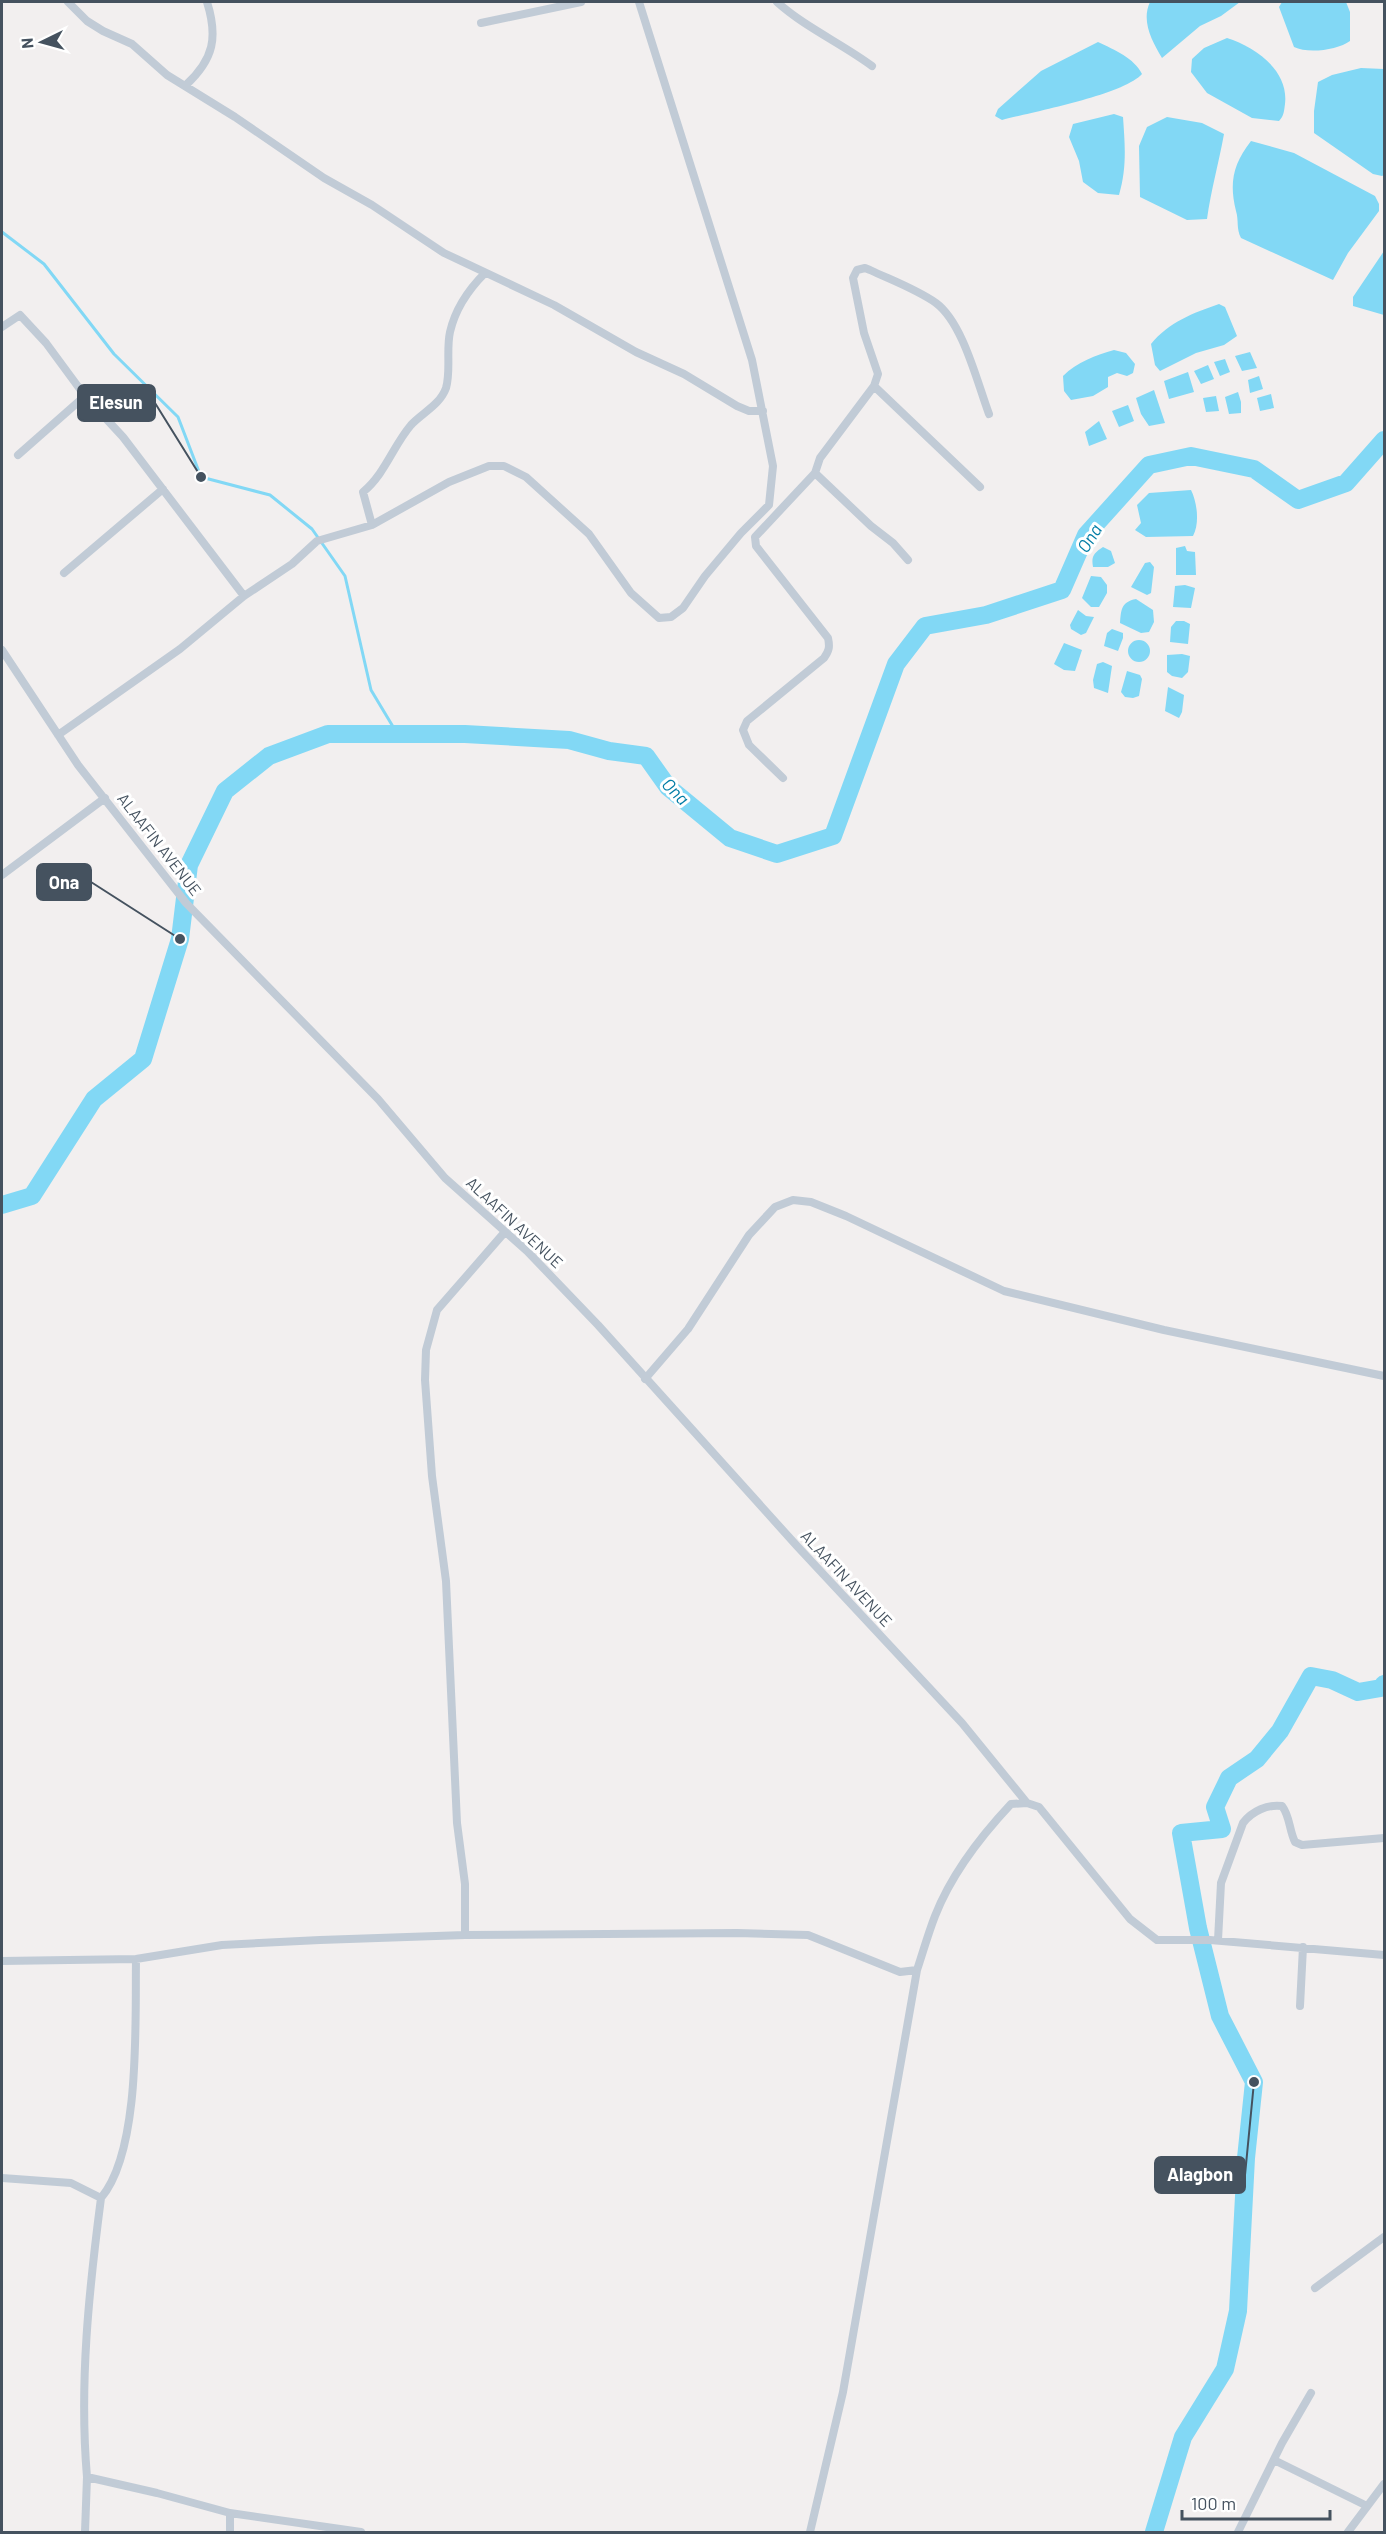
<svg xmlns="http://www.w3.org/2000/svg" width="1386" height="2534" viewBox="0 0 1386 2534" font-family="Barlow,sans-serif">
<rect width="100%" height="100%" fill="#f2efef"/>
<path fill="#82d8f5" d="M1150,2H1240L1221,16L1200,26L1162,58C1152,41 1141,21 1150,2Z
M1282,2H1346L1350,12V41C1338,50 1308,54 1294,47L1279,7Z
M1227,38C1255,47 1289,70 1285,104C1284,111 1284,116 1279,121L1252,118L1207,93L1191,72L1192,59L1204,48Z
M1098,42C1115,50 1134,58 1142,74C1123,95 1032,112 1002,120L995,116L998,109L1041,71Z
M1361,68L1384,69V175L1382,176L1373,174L1314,133V111L1318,82L1332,75Z
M1114,114L1123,117C1125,145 1127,168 1119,195L1098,193L1083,182L1079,161L1069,137L1073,124Z
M1167,117L1202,123L1224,134C1219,162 1211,190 1207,219L1187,220L1140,197L1139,146L1147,127Z
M1251,141L1294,153L1375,196L1379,204V211L1348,253L1333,280L1241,238C1236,228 1239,221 1236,211C1229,183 1233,164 1251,141Z
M1384,251V315L1353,306V297Z
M1219,304L1225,307L1237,336L1224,345L1196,353L1160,371L1155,365L1151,344C1169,322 1193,313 1219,304Z
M1114,350L1126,353L1135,364L1133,373L1127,376L1117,373L1108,377V387L1093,396L1071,400L1064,391L1063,376C1077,362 1096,355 1114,350Z
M1250,352L1257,368L1242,371L1235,356Z
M1225,359L1230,372L1220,376L1214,362Z
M1208,365L1214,379L1201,384L1194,371Z
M1188,372L1194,392L1169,399L1164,381Z
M1259,376L1263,389L1250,393L1248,380Z
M1154,390L1165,423L1149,426L1141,414L1136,398Z
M1238,392L1241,402V413L1229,414L1225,397Z
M1271,394L1274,408L1260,411L1257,398Z
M1216,396L1219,411L1206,412L1203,398Z
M1128,405L1134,421L1119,427L1112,411Z
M1099,421L1107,439L1089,446L1085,432Z
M1191,490C1197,502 1200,523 1193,536L1146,537L1135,530L1141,523L1137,505L1149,493Z
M1185,546L1187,551L1195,552L1196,575H1176V548Z
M1103,547L1111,551L1115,563L1108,567H1093C1091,556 1094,553 1103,547Z
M1150,562L1154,567L1151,593L1147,595L1131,587L1145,563Z
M1091,576L1101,577L1107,585V593L1099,607H1091L1082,598Z
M1185,585L1195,588L1191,608L1173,607L1175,586Z
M1136,599L1153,610L1154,622L1149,632L1141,633L1120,623C1121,610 1121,602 1136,599Z
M1078,610L1086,616L1094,617L1086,633L1081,635L1071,629L1070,625Z
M1176,621H1184L1190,624L1188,644L1170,642L1171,627Z
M1112,629L1123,633V638L1118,651L1104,646L1107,633Z
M1128 651a11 11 0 1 1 22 0a11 11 0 1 1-22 0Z
M1064,643L1082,650L1075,671L1064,670L1054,664Z
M1182,654L1190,656L1188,672L1182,678L1172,676L1167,672V655Z
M1103,662L1112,666L1108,693L1094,688L1093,680L1097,664Z
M1127,671L1140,675L1142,679L1139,696L1133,698L1125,697L1121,692Z
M1168,687L1184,695L1182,712L1179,718L1165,711Z"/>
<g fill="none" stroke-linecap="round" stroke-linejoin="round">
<path stroke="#82d8f5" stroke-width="3" d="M2,232L44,264L114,354L178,417L201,477L270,495L312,529L345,576L371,690L398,735"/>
<path stroke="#82d8f5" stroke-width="18" d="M2,1205L32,1196L94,1099L143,1059L180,939L189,865L225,791L269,756L328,734H465L569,740L609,751L646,756L668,787L730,838L777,854L833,836L896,664L925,626L986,615L1062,590L1086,535L1149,465L1191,456L1254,469L1298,500L1346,483L1384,440
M1154,2532L1183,2437L1225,2369L1238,2311L1246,2158L1254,2082L1220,2016L1198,1928L1181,1833L1222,1829L1215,1807L1229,1778L1257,1759L1280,1731L1311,1676L1332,1680L1358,1692L1381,1688L1384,1684"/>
<path stroke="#c1cbd6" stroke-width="8" d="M68,2L87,21L103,31L132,44L167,75L235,117L324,178L372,205L444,253L554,305L636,352L684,374L737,406L749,411H763
M777,2C806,28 841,43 872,66
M481,23L581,2
M186,85C214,59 218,37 207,2
M2,327L20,315L46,343L85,396L123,437L244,596
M874,386L980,487
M18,455L85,396
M815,473L871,526L893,543L908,560
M372,525L363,492C385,474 393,446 411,425C422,413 440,405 446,388C451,371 446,350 450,332C455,310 469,289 485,273
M64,573L163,489
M2,650L78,765L186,903L378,1099L445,1178L527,1251L598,1325L797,1546L962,1723L1027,1803
M58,735L180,649L244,596L292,564L317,541L372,525L449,482L489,466H504L526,477L589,534L631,593L659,618L671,617L683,608L705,576L741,533L769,505L773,466L752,360L639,2
M783,778L749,745L743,730L747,721L824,658C829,651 830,647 828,638L756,546L755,537L815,473L820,458L874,386L878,374L864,333L853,278L857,270L865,268L870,270C891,280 916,289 936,303C963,323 977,382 989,414
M2,875L105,798
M645,1379L688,1329L749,1235L775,1207L793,1200L811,1202L846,1216L1004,1291L1164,1330L1384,1376
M465,1935V1884L457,1823L446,1581L432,1476L425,1380L426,1350L437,1310L504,1233
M1218,1940L1221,1883L1243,1823C1252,1811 1268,1804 1282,1806C1290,1816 1289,1830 1295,1842L1302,1845L1384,1838
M136,1959C135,2020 141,2151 101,2198C89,2290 79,2384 87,2477L157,2493L230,2513L361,2532
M2,1961L136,1959L222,1945L320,1940L465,1935L737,1933L808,1935L900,1972L917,1970
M1300,2006L1303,1947
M2,2178L71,2183L101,2198
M1315,2288L1384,2237
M1274,2460L1367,2506
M230,2513V2532
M85,2532L87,2477
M810,2532L843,2392L917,1970C923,1952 928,1934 935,1916C951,1875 981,1836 1011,1804L1027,1803L1039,1807L1130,1919L1157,1940H1210L1384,1955
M1238,2532L1282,2443L1311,2393
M1348,2532L1384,2484"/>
</g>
<g text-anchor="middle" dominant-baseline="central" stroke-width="6" stroke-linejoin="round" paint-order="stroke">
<g font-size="16" fill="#45525f" stroke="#fff">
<text transform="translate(160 844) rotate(52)">ALAAFIN AVENUE</text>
<text transform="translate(515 1222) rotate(43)">ALAAFIN AVENUE</text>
<text transform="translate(847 1578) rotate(47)">ALAAFIN AVENUE</text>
</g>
<g font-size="18" font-style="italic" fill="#027da6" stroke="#fff">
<text transform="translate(1089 538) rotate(-58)">Ona</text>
<text transform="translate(676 791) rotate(45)">Ona</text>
</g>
</g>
<path fill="none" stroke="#45525f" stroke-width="2" d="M201 477L155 403M180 939L91 882M1254 2082L1245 2175"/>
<g fill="#45525f" stroke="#fff" stroke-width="2">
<circle cx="201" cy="477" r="6"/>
<circle cx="180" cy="939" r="6"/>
<circle cx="1254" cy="2082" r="6"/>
</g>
<g fill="#45525f" stroke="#45525f" stroke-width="2">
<rect x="78" y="385" width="77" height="36" rx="6"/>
<rect x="37" y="864" width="54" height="36" rx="6"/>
<rect x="1155" y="2157" width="90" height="36" rx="6"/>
</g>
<g font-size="18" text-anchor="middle" font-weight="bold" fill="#fff">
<text x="116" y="409">Elesun</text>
<text x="64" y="889">Ona</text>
<text x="1200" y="2181">Alagbon</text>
</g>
<rect width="1386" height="2534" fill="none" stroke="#45525f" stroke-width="6"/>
<g transform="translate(42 42) rotate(265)" stroke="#ffffff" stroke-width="4.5" paint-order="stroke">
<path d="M0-4.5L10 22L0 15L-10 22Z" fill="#45525f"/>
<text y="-9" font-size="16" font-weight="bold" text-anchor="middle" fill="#45525f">N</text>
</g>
<path d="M1182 2510v9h148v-9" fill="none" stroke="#45525f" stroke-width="3"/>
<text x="1191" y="2510" font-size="18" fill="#45525f" stroke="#ffffff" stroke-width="4.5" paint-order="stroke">100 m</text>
</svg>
